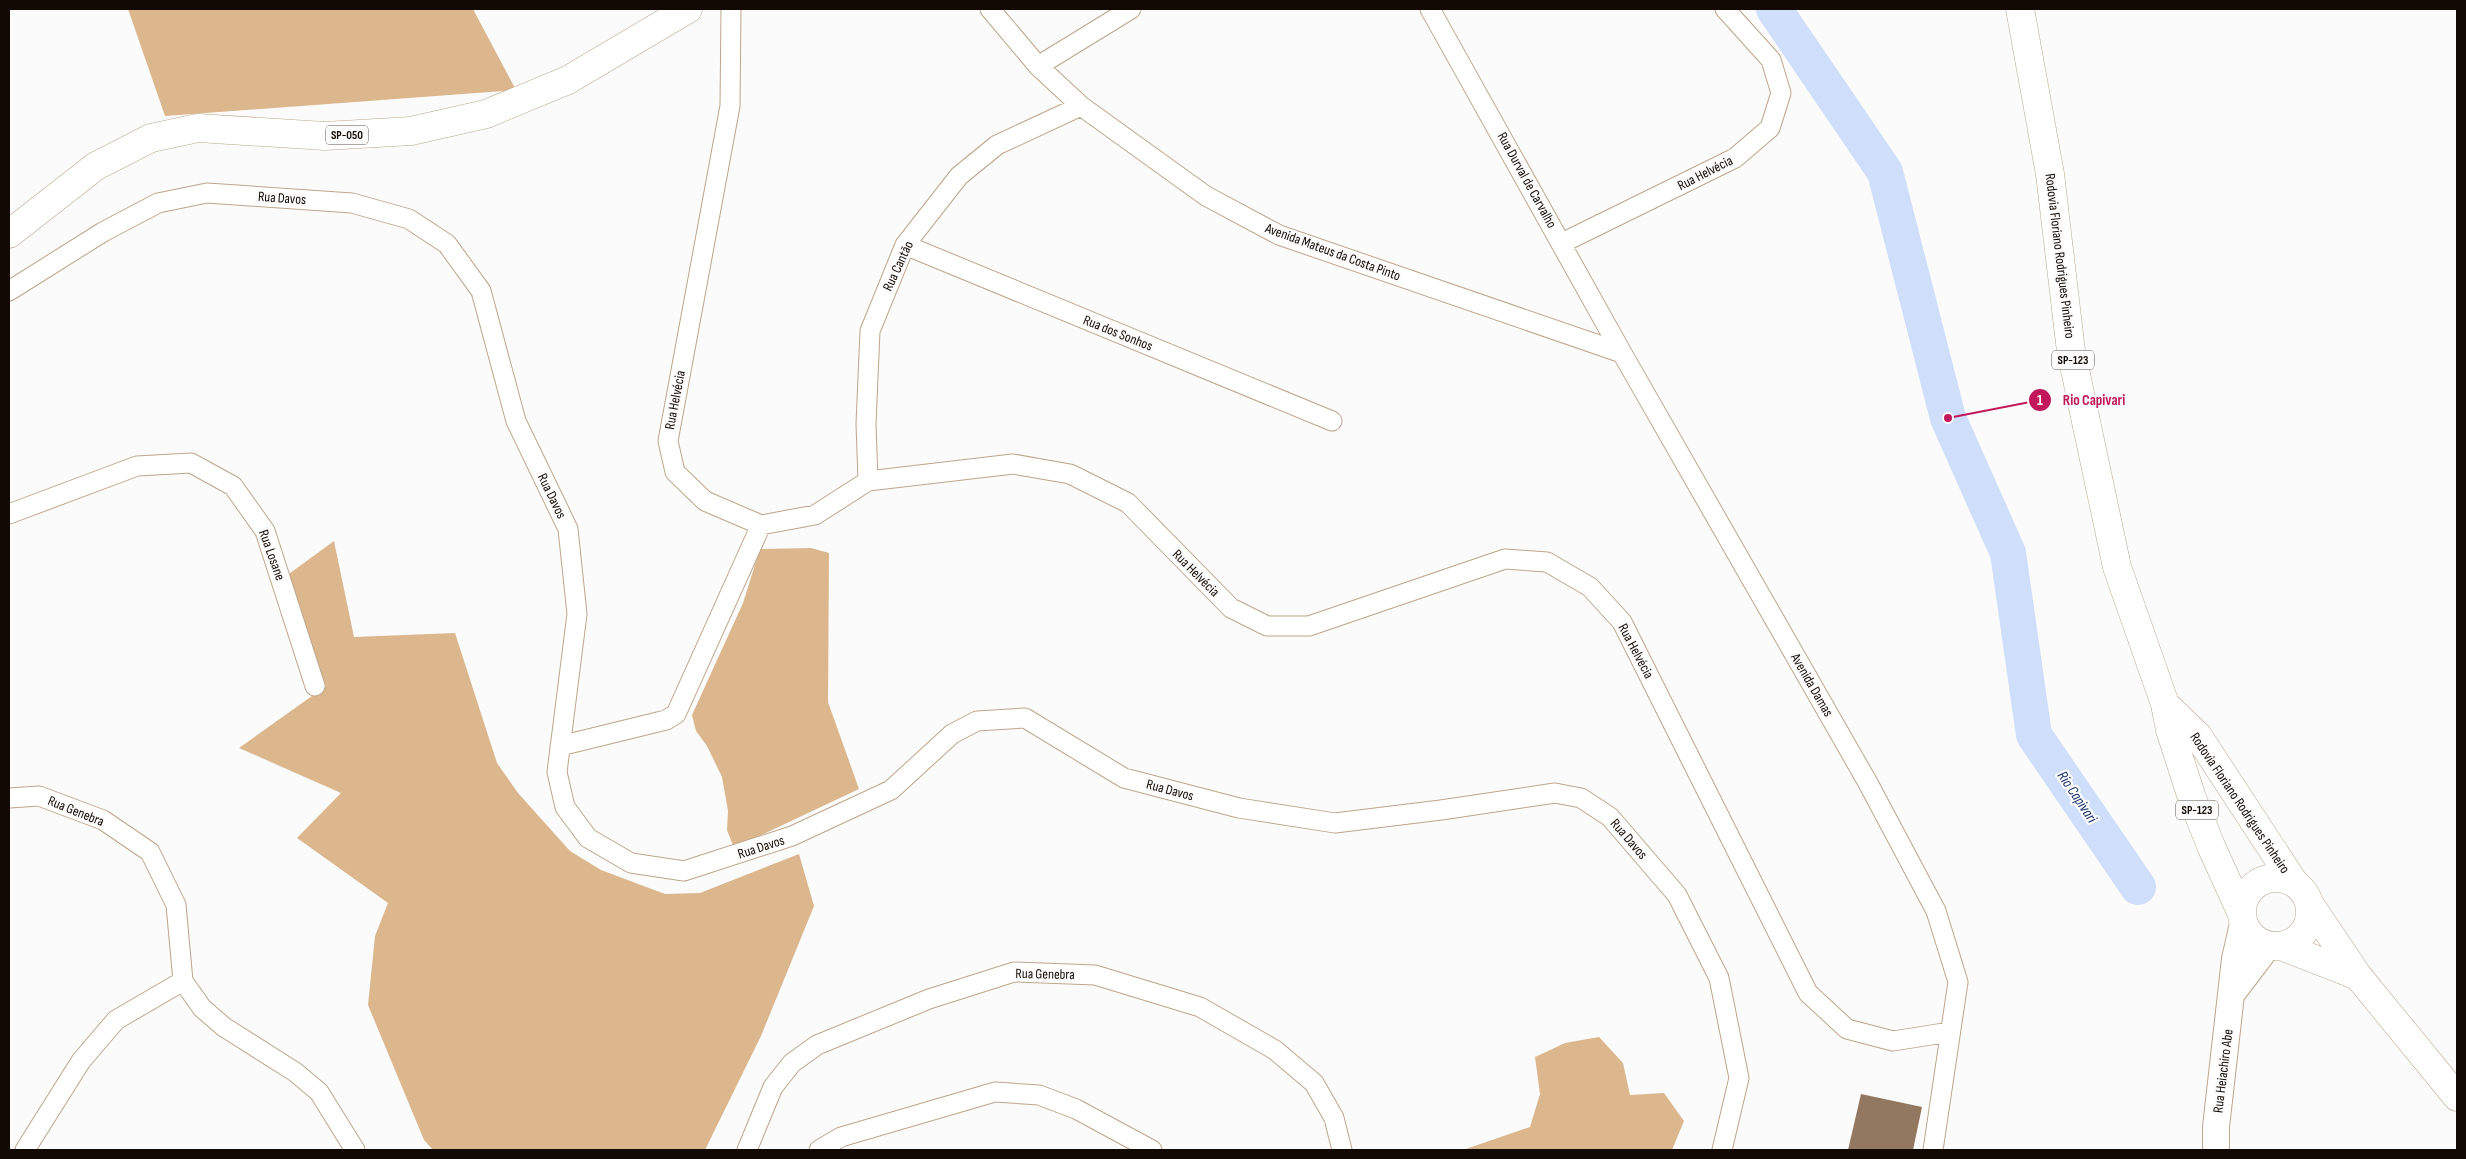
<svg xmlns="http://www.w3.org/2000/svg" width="2466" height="1159" viewBox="0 0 2466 1159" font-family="'Sofia Sans Condensed',sans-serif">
<rect width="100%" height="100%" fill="#fbfbfb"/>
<path fill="#dcb68d" d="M128,9H473L516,90L165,116Z
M334,541L354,637L455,633L497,763L518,793L570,851L601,870L665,894L700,893L799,854L814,906L761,1036L705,1150H433L424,1140L368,1005L375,936L388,903L297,838L341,793L239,748L326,686L286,576Z
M811,548L829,553L828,702L859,789L734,848L727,830L728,811L722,777L707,746L696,731L692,715L743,603L760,549Z
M1599,1037L1623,1063L1630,1095L1664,1093L1684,1121L1672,1150H1463L1530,1127L1540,1094L1535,1057L1565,1043Z"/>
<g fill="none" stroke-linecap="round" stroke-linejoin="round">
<path stroke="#cfdefa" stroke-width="36" d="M1774,9L1885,172L1948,418L2008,553L2034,735L2138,887"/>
</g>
<path fill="#927860" d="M1861,1094L1922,1107L1913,1150H1848Z"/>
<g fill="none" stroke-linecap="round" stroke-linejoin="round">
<g stroke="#bea58a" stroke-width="21">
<path id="street" d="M731,9L730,106L668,441L675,472L705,501L761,525L815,515L868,481L1013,464L1070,474L1128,503L1231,608L1267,626H1309L1505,559L1547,562L1590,587L1622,622L1808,993L1847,1029L1893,1041L1950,1032
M990,9L1038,66L1081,106L1206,196L1279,235L1622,353
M1430,9L1622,353L1868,783L1936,911L1958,982L1933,1150
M1038,66L1131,9
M1562,243L1735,158L1770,128L1781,93L1771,60L1725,9
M905,245L1332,421
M9,291L103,232L158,203L207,193L352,203L409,219L447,244L481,291L516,421L568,529L577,614L557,772L565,807L588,838L631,863L684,871L792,836L891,790L952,734L977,721L1025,718L1124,778L1239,808L1335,823L1441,810L1555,793L1581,798L1610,817L1677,895L1719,978L1739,1078L1722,1150
M868,481L866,424L870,331L905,245L959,176L997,145L1081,106
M9,514L137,466L191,463L233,486L265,531L315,686
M560,746L666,720L676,714L761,525
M9,798L39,796L103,820L150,852L176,905L183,981L116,1020L81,1061L25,1150
M183,981L202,1008L224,1027L295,1072L319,1092L355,1150
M747,1150L773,1087L792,1063L817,1045L929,999L1014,972L1095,975L1200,1007L1275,1050L1314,1083L1334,1118L1342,1150
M819,1150L841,1137L995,1092L1039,1095L1076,1109L1152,1150"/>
</g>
<g stroke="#bea58a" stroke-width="28">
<path id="secondary" d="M2233,992L2268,946
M2216,1150V1127L2235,959L2243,924"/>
</g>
<g stroke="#bea58a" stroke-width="29">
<path id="primary" d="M2020,9L2050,174L2071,351L2117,567L2165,704L2170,730L2192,798L2211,846L2241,912
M9,234L96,166L151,138L198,128L325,136L411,131L486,114L568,80L688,9
M2165,704L2198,736L2293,881
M2242 912a34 34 0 1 1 68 0a34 34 0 1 1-68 0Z
M2309,903L2358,976L2457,1097
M2281,946L2358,976"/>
</g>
<use href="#street" stroke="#fff" stroke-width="19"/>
<use href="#secondary" stroke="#fff" stroke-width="26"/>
<use href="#primary" stroke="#fff" stroke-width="28"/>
</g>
<g text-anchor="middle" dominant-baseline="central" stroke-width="4.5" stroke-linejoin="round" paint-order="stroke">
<g fill="#fbfbfb" stroke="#58524d" stroke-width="1">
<rect x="326" y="125.5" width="42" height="19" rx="4"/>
<rect x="2052" y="350.5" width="42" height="19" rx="4"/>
<rect x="2176" y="800.5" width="42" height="19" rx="4"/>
</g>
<g font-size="12" font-weight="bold" fill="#120902">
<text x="347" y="135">SP-050</text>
<text x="2073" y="360">SP-123</text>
<text x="2197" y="810">SP-123</text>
</g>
<g font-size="14" fill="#120902" stroke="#fbfbfb">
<text transform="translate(1705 173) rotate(-27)">Rua Helvécia</text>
<text transform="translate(1527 180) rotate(61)">Rua Durval de Carvalho</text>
<text transform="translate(282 198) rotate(4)">Rua Davos</text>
<text transform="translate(1333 252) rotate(20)">Avenida Mateus da Costa Pinto</text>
<text transform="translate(2060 256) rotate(83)">Rodovia Floriano Rodrigues Pinheiro</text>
<text transform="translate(898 266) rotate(-65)">Rua Cantão</text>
<text transform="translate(1118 333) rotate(22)">Rua dos Sonhos</text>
<text transform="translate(675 400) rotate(-79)">Rua Helvécia</text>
<text transform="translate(552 496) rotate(64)">Rua Davos</text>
<text transform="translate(272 555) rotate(70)">Rua Losane</text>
<text transform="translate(1196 573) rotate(45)">Rua Helvécia</text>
<text transform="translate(1636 651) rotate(62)">Rua Helvécia</text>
<text transform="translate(1812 685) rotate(60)">Avenida Damas</text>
<text transform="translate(1170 790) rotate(15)">Rua Davos</text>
<text transform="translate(2240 803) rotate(56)">Rodovia Floriano Rodrigues Pinheiro</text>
<text transform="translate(76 811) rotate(22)">Rua Genebra</text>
<text transform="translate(1629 839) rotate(49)">Rua Davos</text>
<text transform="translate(761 847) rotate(-18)">Rua Davos</text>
<text transform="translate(1045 974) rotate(1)">Rua Genebra</text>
<text transform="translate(2223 1071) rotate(-83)">Rua Heiachiro Abe</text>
</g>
<g font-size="15" font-style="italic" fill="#1a356b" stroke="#fbfbfb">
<text transform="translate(2077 797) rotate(56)">Rio Capivari</text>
</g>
</g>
<path fill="none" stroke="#c2185b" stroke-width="2" d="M1948 418L2040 400"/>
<g fill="#c2185b" stroke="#fbfbfb" stroke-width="2">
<circle cx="1948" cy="418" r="5"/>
<circle cx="2040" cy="400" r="12"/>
</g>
<g font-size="15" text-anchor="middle" font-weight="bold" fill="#fff">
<text x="2040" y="405">1</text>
</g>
<g font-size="15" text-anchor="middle" font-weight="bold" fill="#c2185b" stroke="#fbfbfb" stroke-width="4.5" stroke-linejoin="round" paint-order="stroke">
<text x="2094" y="405">Rio Capivari</text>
</g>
<rect width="2466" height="1159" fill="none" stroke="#120902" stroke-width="20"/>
</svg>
